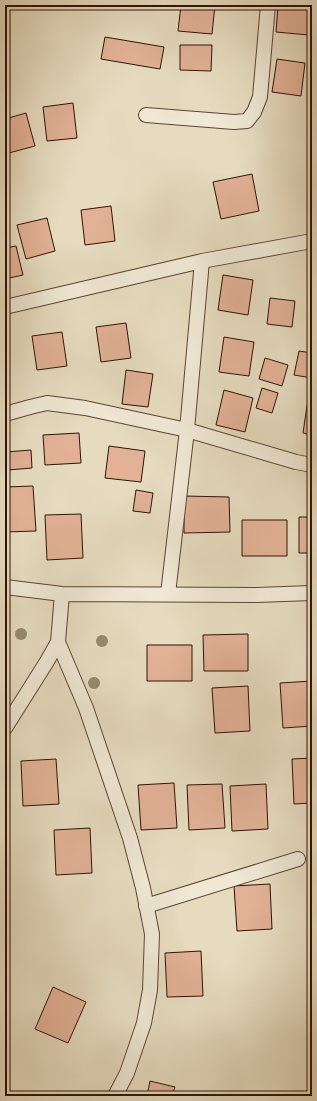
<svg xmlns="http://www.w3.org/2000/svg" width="317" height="1101" viewBox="0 0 317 1101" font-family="'Gentium Book Plus',serif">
<rect width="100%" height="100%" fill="#e6dbbf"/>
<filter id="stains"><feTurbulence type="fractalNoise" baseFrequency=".005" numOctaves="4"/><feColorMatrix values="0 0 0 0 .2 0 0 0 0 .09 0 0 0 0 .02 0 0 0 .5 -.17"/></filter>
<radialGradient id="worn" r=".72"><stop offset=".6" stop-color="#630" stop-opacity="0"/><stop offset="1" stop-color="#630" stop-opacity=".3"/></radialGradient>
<path fill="#e2b196" stroke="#2f1305" d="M181,5H215L212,34L178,31Z
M278,5H312L309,35L276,32Z
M105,37L164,47L160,69L101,59Z
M180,45H212L211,71L180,70Z
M277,59L305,63L301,96L272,92Z
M73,103L77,138L47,141L43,107Z
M26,113L35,146L5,154V119Z
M311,141H312V179H308Z
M252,174L259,211L221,219L213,182Z
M111,206L115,241L85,245L81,210Z
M47,218L55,251L26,259L17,225Z
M16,246L23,275L5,279V248Z
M223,275L253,280L248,315L218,310Z
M270,298L295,301L292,327L267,324Z
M126,323L131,358L101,362L96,327Z
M62,332L67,366L37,370L32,336Z
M224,337L254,342L249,376L219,372Z
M299,351L312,353V378L294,375Z
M265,358L288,365L282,386L259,379Z
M126,370L153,374L148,407L122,404Z
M262,388L278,393L272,413L256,408Z
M224,390L253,398L245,432L216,425Z
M308,399H312V435L303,433Z
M79,433L81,463L45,465L43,435Z
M109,446L145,451L141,482L105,478Z
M31,450L32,468L8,470L6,452Z
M33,486L36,531L5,532V487Z
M136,490L153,493L150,513L133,511Z
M184,496L229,497L230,532L184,533Z
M81,514L83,558L47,560L45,515Z
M299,517H312V553H299Z
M242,520H287V556H242Z
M248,634V671H204L203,635Z
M147,645H192V681H147Z
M312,681V726L283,728L280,683Z
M248,686L250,731L215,733L212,688Z
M312,758V803L294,804L292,759Z
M56,759L59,804L23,806L21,761Z
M174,783L177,828L141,830L138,785Z
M222,784L225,828L189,830L187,785Z
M266,784L268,829L232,831L230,786Z
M90,828L92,873L56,875L54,830Z
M270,884L272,929L237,931L234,886Z
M201,951L203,996L167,997L165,953Z
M53,987L86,1002L68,1043L35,1029Z
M150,1081L175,1087L172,1096H147Z"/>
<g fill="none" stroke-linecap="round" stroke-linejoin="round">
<g stroke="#5d4534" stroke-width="16">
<path id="minor" d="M146,115L234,122L247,121L254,112L260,97L268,5
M5,307L202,261L312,241
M5,414L30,407L47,403L85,408L187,430L296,462L312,465
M5,587L62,594L257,595L312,593
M62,594L58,642L86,708L130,838L143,888L152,934L150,990L144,1023L127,1073L115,1096
M168,594L187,430L202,261
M5,728L46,663L58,642
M146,906L298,859"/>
</g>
<use href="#minor" stroke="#efe8d5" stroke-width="14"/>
</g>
<g fill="#978a70">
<circle cx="21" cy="634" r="6"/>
<circle cx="102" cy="641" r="6"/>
<circle cx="94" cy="683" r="6"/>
</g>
<rect width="317" height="1101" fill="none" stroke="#e6dbbf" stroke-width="20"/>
<rect x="6" y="6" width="305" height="1089" fill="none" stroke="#2f1305" stroke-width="2"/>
<rect x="10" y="10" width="297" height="1081" fill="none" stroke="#2f1305"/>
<rect width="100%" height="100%" filter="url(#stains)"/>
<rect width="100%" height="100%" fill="url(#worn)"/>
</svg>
